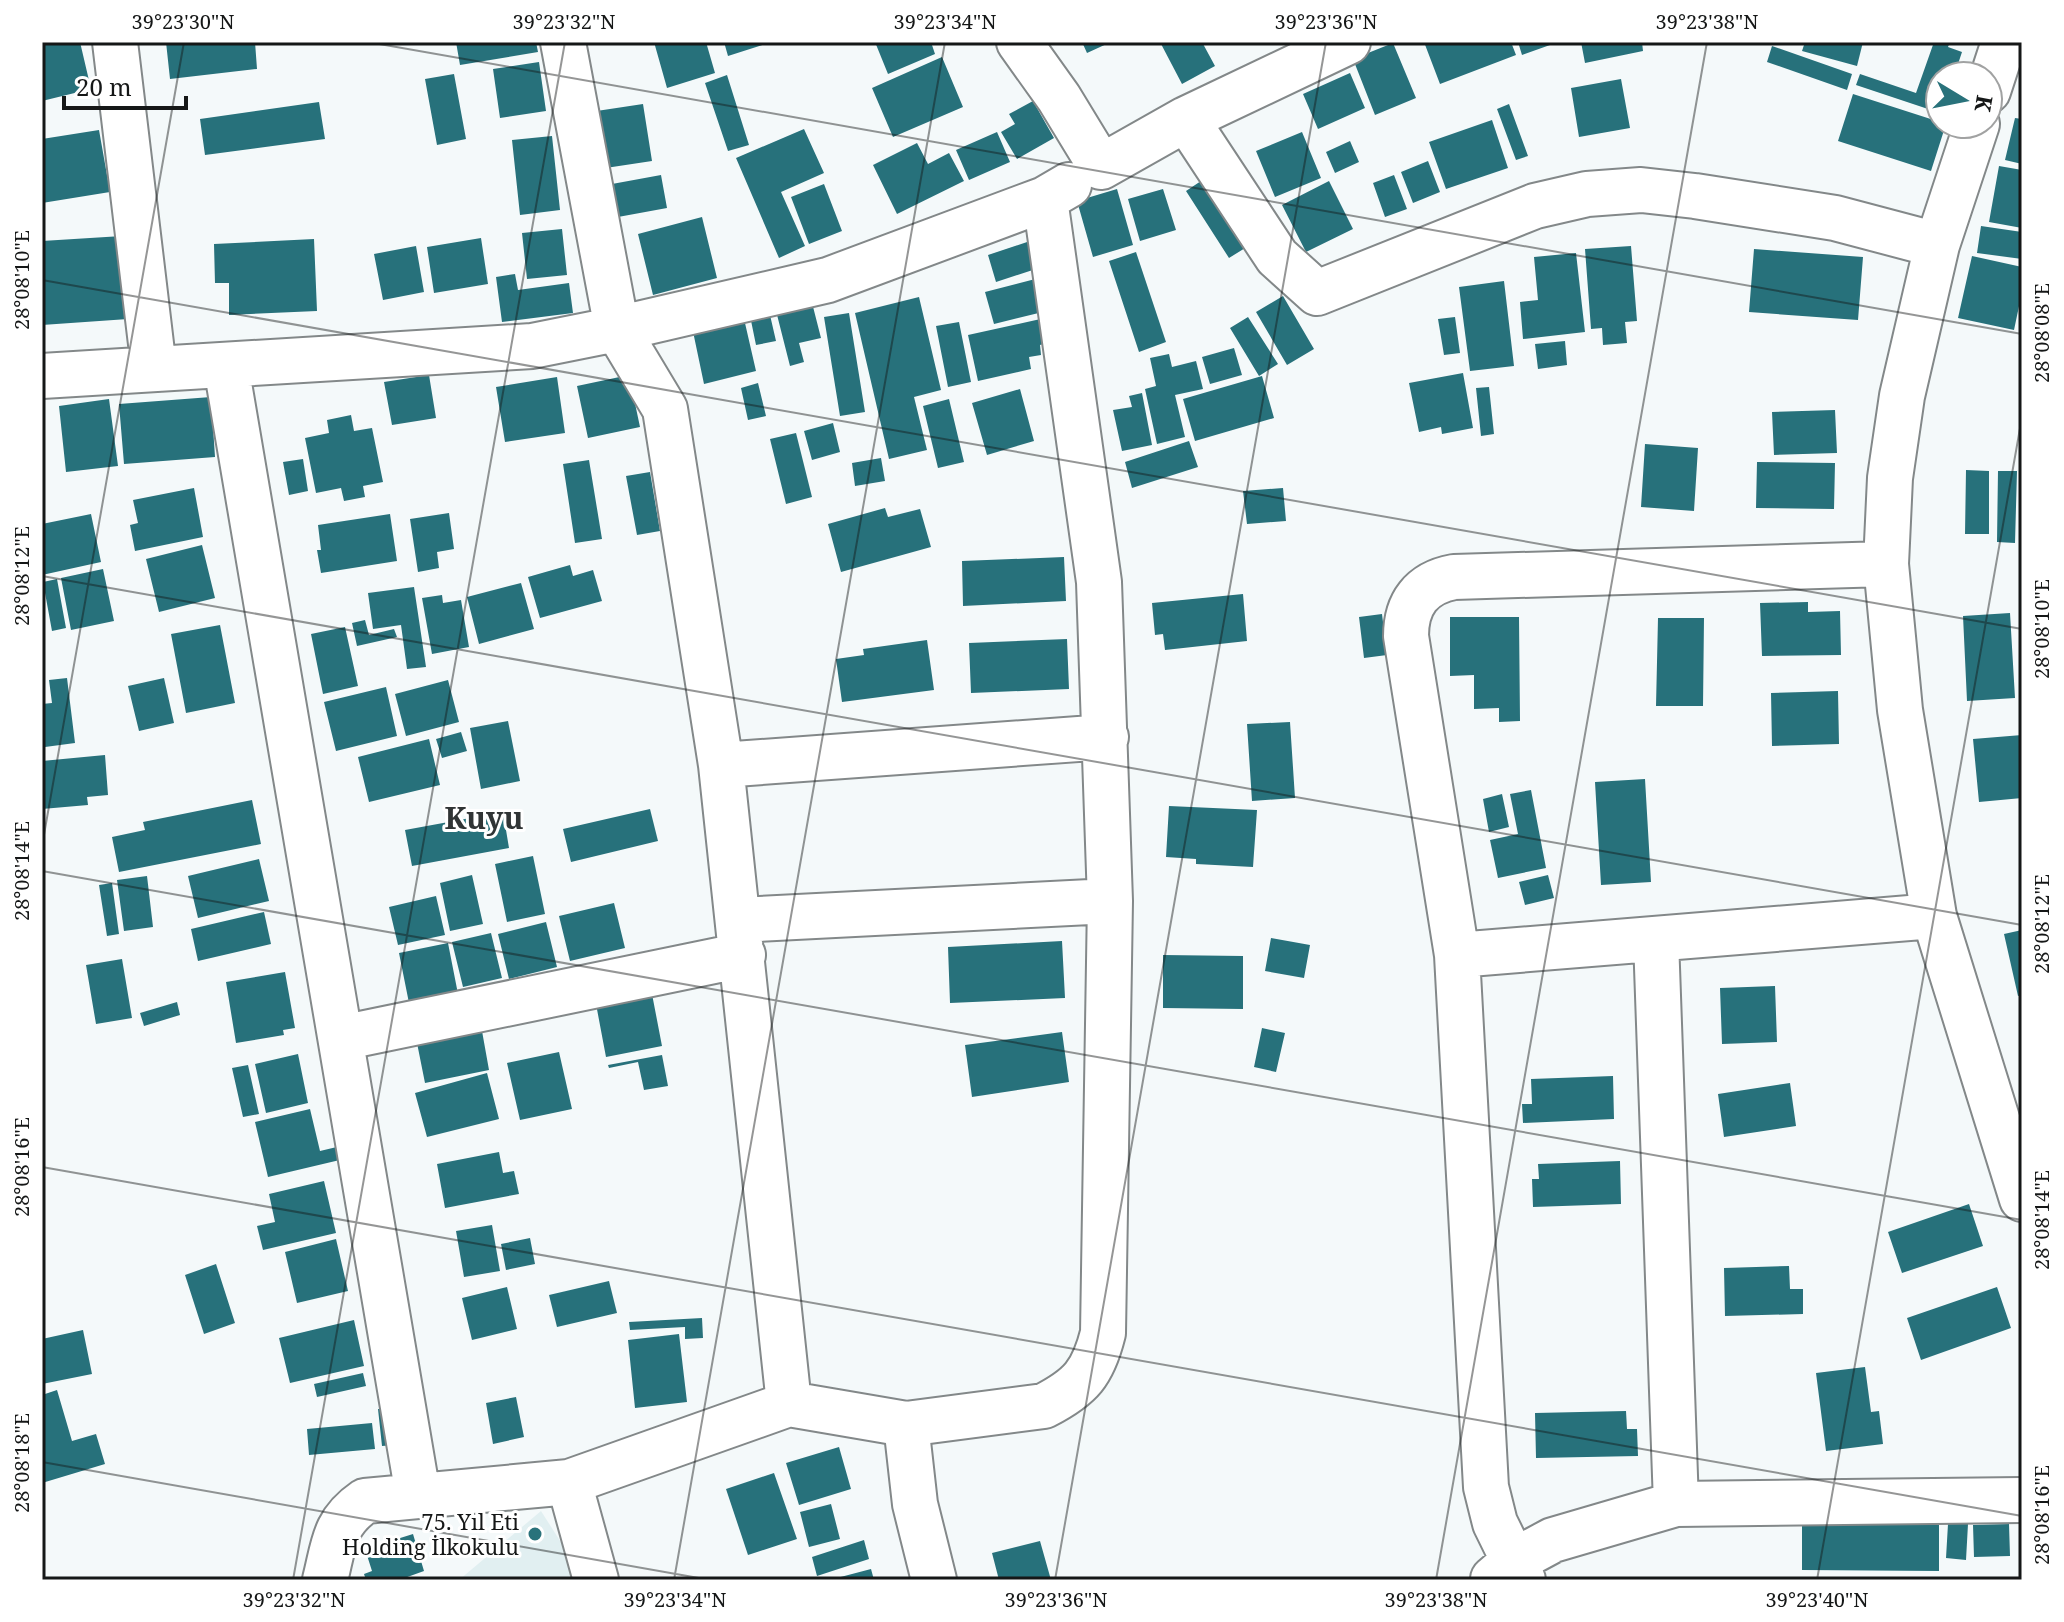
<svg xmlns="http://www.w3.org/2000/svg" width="2064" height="1622" viewBox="0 0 2064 1622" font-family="'Noto Serif',serif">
<rect width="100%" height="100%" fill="#f4f9fa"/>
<path fill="#e1eff1" d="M541,1511L571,1558L578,1580H459Z"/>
<path fill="#27717b" d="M42,42H80L91,89L42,101Z
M166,42H255L257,69L170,79Z
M456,42H536L538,52L460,65Z
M654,42H706L715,73L667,88Z
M724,42H769V43L728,56Z
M875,42H931L935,54L888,74Z
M1082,42H1111L1087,53Z
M1160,42H1202L1215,66L1182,84Z
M1424,42H1511L1516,55L1440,84Z
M1518,42H1549L1550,45L1522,55Z
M1581,42H1642L1643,51L1585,63Z
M1805,42H1863L1857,66L1802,51Z
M1934,42H1950L1948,47L1962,52L1954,76H1940V113L1856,85L1860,74L1916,93Z
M1393,43L1416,98L1375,115L1353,59Z
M1772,46L1852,74L1847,90L1767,62Z
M942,57L963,107L893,137L872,88Z
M539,62L546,111L500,118L493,69Z
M1350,73L1365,108L1318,129L1303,94Z
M454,74L466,139L437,145L425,79Z
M727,75L749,145L728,151L705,83Z
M1621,79L1630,128L1579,137L1571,88Z
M1853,94L1940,122V124H1946L1931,171L1838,141Z
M1033,101L1054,138L1017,159L1001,132L1015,124L1009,114Z
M319,102L325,139L205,155L200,119Z
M643,104L652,161L599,169L590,112Z
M1509,104L1528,156L1516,160L1497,109Z
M2015,118L2022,119V164L2005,160Z
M1492,120L1508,168L1446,189L1429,142Z
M804,129L824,173L781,192L805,246L779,258L736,158Z
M99,130L110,192L42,203V139Z
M997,132L1010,162L969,180L956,150Z
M1302,132L1321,178L1275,197L1256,151Z
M552,136L560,210L520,215L512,140Z
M1350,141L1359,162L1335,173L1326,152Z
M917,143L928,164L949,153L964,181L897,214L873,165Z
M1428,161L1440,192L1413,203L1401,172Z
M1999,166L2022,170V228L1989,222Z
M661,175L667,208L618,217L612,184Z
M1394,175L1407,209L1385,217L1373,183Z
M1207,177L1250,245L1229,258L1186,191Z
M1329,181L1353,229L1306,252L1282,205Z
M824,184L842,231L809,244L791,197Z
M1117,189L1133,245L1093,257L1077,201Z
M1163,189L1176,230L1140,241L1128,199Z
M702,217L717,278L653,295L638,234Z
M1981,226L2022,232V259L1977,253Z
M562,229L567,275L527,279L522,233Z
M122,236L128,319L42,325V241Z
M481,238L488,284L434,293L427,247Z
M314,239L317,311L229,315V283H215L214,244Z
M1036,239L1045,266L996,282L988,255Z
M416,246L424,292L383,300L374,254Z
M1631,246L1637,321L1625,322L1627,343L1603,345L1602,328L1591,329L1585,249Z
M1754,249L1863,257L1858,320L1749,312Z
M1136,252L1166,342L1139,352L1109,261Z
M1576,253L1585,332L1523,339L1520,302L1538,300L1534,257Z
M1972,256L2022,267V292L2014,330L1958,318Z
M515,274L518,290L569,283L573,313L502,322L496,277Z
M1043,277L1051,310L994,324L985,292Z
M1504,281L1514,366L1470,371L1459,287Z
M809,291L821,338L799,343L804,362L790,366L773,299Z
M1283,296L1314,349L1287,365L1256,312Z
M919,297L941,390L914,397L927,450L889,459L855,313Z
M767,302L776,341L756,345L748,306Z
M742,310L756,371L704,384L691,322Z
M849,313L865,412L840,416L824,317Z
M1248,317L1278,364L1259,376L1230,328Z
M1455,317L1460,353L1444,355L1438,319Z
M1045,318L1050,342L1040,345L1041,355L1029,357L1031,369L978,381L968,335Z
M959,322L971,382L948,387L936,326Z
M1565,341L1567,365L1538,369L1535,344Z
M1234,348L1242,375L1210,384L1202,357Z
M1169,354L1172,367L1196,361L1203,389L1175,395L1185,437L1157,444L1145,389L1156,386L1150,358Z
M1463,373L1473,428L1442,434L1441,427L1419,432L1409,383Z
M429,375L436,418L392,425L384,382Z
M629,375L640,427L588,438L577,386Z
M1262,376L1274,418L1195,441L1183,399Z
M557,377L565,433L505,442L496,387Z
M758,383L766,416L748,420L741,388Z
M1489,387L1494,434L1481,436L1476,388Z
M1020,389L1034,441L987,455L972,403Z
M1142,393L1152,445L1122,451L1113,410L1132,407L1129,396Z
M211,397L215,457L124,464L119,404Z
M109,399L118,466L66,472L59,406Z
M949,399L964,462L938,468L923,406Z
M1835,410L1837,453L1774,455L1772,412Z
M351,415L354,431L372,428L383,482L363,486L365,497L344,501L341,488L316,493L305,438L329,433L327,420Z
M833,423L840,452L812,460L804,431Z
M796,433L812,497L786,504L770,439Z
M1189,441L1198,467L1132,488L1125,462Z
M1645,444L1698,448L1694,511L1641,507Z
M881,458L885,481L855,486L852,463Z
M303,459L308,491L289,495L283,462Z
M589,460L602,539L575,543L563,464Z
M1757,462L1835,463L1834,509L1756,508Z
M1966,470L1989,471V534H1965Z
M1998,471H2017L2015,543L1997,542Z
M650,472L660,531L637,535L626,476Z
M194,488L203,537L135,551L130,525L138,523L133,500Z
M1283,488L1286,521L1247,524L1243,491Z
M885,508L888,517L920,509L931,547L841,572L828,524Z
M449,513L454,549L437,552L439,568L418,572L410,519Z
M91,514L101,562L42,575V524Z
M390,514L397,561L321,573L317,550H321L318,525Z
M202,545L215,598L159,612L146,559Z
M1064,557L1066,601L963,606L962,561Z
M570,565L573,576L593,570L602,601L540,618L528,577Z
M103,569L114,621L71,630L61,578Z
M57,579L66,628L52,631L43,582Z
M521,583L534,629L479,644L467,597Z
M414,587L426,667L407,669L401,625L373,629L368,593Z
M1243,594L1247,641L1165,650L1163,634L1155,635L1152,603Z
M442,595L443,603L461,600L469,647L432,654L422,598Z
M1808,602V612L1840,611L1841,655L1762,656L1760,603Z
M2010,613L2015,698L1967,701L1963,616Z
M1382,614L1387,655L1364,658L1359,617Z
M1450,617H1519L1520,721L1499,722V708L1474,709V675L1450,676Z
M1658,618H1704L1703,706H1656Z
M365,620L369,635L394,629L397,637L357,646L352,623Z
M220,625L235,703L186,713L171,634Z
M345,627L358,686L323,694L311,634Z
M1067,639L1069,689L971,693L969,643Z
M927,640L934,690L842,702L836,659L864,655L863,649Z
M67,678L75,743L45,747L42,704L52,703L49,680Z
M164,678L174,723L139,731L128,686Z
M448,680L459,722L406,736L395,694Z
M386,687L397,736L336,751L324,702Z
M1838,691L1839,744L1772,746L1771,693Z
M508,721L520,781L481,789L470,728Z
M1290,722L1295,798L1252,801L1247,724Z
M461,732L467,751L442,758L436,739Z
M2022,735V798L1979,802L1973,739Z
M429,739L440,785L369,802L358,757Z
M105,755L108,795L87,797L88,805L42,809V761Z
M1645,779L1651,882L1601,885L1595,782Z
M1531,790L1546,868L1498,878L1490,840L1518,834L1510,794Z
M1502,794L1509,827L1489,832L1483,799Z
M252,800L261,844L119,872L112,837L145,830L143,822Z
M1169,806L1257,810L1253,867L1196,864V859L1166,857Z
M650,809L658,841L571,862L563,829Z
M503,812L509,848L412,866L405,830Z
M533,856L545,914L507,922L495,864Z
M259,859L269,901L198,918L188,876Z
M472,875L483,924L450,931L440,883Z
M1548,875L1554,898L1525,905L1519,882Z
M147,876L153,927L124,931L117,880Z
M112,883L119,934L107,936L99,885Z
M436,896L445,935L398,945L389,907Z
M614,903L625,948L570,961L559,916Z
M264,912L271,944L198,961L191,929Z
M546,922L557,967L509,979L498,934Z
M2022,930V995L2018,996L2004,934Z
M491,933L502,978L463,987L452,942Z
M1271,938L1310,945L1304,978L1265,971Z
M1062,941L1065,998L950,1003L948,947Z
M448,943L458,994L409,1003L399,953Z
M1163,955L1243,956V1009L1163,1008Z
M122,959L132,1018L96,1024L86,965Z
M285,972L295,1028L283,1030L284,1035L236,1043L226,982Z
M1775,986L1777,1042L1722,1044L1720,988Z
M652,994L662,1046L606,1057L596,1004Z
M177,1002L180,1015L144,1026L140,1013Z
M1262,1028L1285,1033L1276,1072L1254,1067Z
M482,1031L489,1070L425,1083L417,1043Z
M1062,1032L1069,1082L972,1097L965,1045Z
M559,1052L572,1109L520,1120L507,1063Z
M298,1054L308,1103L266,1113L255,1064Z
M662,1055L668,1086L644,1090L638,1062L609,1068L608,1065Z
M248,1065L259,1114L243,1117L232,1068Z
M487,1073L499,1119L427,1137L415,1093Z
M1613,1076L1614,1119L1523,1123L1522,1104H1532L1531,1079Z
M1790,1083L1796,1126L1724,1137L1718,1094Z
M310,1109L320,1151L341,1146L344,1159L268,1177L255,1122Z
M499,1152L503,1173L514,1171L519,1194L445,1208L437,1164Z
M1620,1161L1621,1204L1533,1207L1532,1179H1539L1538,1164Z
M324,1181L336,1233L263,1250L257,1226L275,1222L269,1194Z
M1969,1204L1983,1246L1902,1273L1888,1232Z
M492,1225L500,1271L464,1277L456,1231Z
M530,1238L535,1264L506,1270L501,1244Z
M336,1239L348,1291L297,1303L285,1252Z
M216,1264L235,1323L204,1334L185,1275Z
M1789,1266L1790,1289H1803V1314L1725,1316L1724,1268Z
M609,1281L617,1313L557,1327L549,1295Z
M507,1287L517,1329L472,1340L462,1298Z
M1997,1287L2011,1328L1921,1360L1907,1318Z
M702,1318L703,1338L685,1339V1327L630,1330L629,1322Z
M354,1320L364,1366L290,1383L279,1338Z
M83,1330L92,1374L42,1384V1339Z
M679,1334L687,1402L635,1408L628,1340Z
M1865,1367L1871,1412L1879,1411L1883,1444L1826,1451L1816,1373Z
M363,1373L366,1386L317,1397L314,1384Z
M57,1390L72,1441L96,1434L105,1464L42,1483V1395Z
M516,1397L524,1437L493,1444L486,1403Z
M391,1408L395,1445L382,1446L378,1409Z
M1626,1411L1627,1429H1637L1638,1456L1536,1458L1535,1413Z
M372,1423L375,1449L309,1455L307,1429Z
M839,1447L851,1489L799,1505L786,1463Z
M774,1473L797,1539L748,1555L726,1489Z
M831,1504L840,1539L809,1547L800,1512Z
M1802,1524L1939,1525V1571L1802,1570Z
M1948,1524H1968L1966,1560L1946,1558Z
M2009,1524L2010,1556L1974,1557L1973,1525Z
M413,1534L424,1571L399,1580H366L364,1574L372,1571L365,1549Z
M864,1540L869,1559L817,1576L812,1557Z
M1040,1541L1051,1580H999L992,1553Z
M871,1569L874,1580H833V1579Z"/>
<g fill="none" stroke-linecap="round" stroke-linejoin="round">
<g stroke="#838889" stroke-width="48">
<path id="minor" d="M115,42L154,369
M563,42L617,329L665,409L721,765L789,1404
M1019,42L1059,98L1101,167L1186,119L1277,257L1317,293L1535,206L1587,194L1641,190L1695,196L1835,218L1937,245
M1988,91L2004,42
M1186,119L1348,42
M1977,124L1937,245L1902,396L1890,478L1886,564L1900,710L1934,916L2022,1199
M226,366L418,1495
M42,376L532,346L617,329L828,280L1045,199L1069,185
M721,765L1106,737
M739,920L1110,901
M1656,939L1676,1504
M1457,955L1934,916
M341,1038L743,955
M906,1424L915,1504L934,1580
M569,1482L789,1404L906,1424L1044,1406C1081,1387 1093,1373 1103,1333L1110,901L1099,582L1045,199
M1493,1579L1514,1561L1553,1540L1676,1504L2022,1500
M325,1580C334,1545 333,1523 365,1501L569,1482L596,1580
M1523,1580L1495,1523L1486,1487L1457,955L1406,636C1406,604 1421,583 1454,577L1886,564"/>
</g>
<use href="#minor" stroke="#fff" stroke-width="44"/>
</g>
<path fill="none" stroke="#151717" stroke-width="2" stroke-opacity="0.45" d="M368,42L2022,334M42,280L2022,629M42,576L2022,925M42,846L184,42M42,871L2022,1220M42,1167L2022,1516M42,1462L710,1580M293,1580L565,42M674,1580L945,42M1055,1580L1326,42M1436,1580L1707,42M1817,1580L2022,417"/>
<circle fill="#29727b" stroke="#fff" stroke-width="3" cx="535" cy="1534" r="8"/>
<g text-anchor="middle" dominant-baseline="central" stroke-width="6" stroke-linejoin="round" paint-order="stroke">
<g font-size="22" fill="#151717" stroke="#fff" text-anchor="end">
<text x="519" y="1521">75. Yıl Eti<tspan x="519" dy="25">Holding İlkokulu</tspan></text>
</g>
<g font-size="30" font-weight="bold" fill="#303435" stroke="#fff">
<text x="484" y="817">Kuyu</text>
</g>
</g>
<rect width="2064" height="1622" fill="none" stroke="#ffffff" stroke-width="88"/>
<g transform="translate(1964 100) rotate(100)"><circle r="38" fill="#ffffff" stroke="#a1a2a2" stroke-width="2"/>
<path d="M0-6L14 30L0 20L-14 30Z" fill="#29727b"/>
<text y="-12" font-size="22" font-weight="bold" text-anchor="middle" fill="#151717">K</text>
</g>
<path d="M64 96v12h122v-12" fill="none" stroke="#151717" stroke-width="4"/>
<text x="76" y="96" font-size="24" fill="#151717" stroke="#ffffff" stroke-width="6" paint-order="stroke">20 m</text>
<rect x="44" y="44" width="1976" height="1534" fill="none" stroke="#151717" stroke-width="3"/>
<g font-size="20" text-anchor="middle" fill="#151717">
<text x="183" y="29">39°23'30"N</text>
<text x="564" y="29">39°23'32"N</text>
<text x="945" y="29">39°23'34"N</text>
<text x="1326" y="29">39°23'36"N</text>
<text x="1707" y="29">39°23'38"N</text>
<text transform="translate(22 280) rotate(-90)" y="7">28°08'10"E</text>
<text transform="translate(2042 333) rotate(-90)" y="7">28°08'08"E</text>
<text transform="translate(22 576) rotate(-90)" y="7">28°08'12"E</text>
<text transform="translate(2042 629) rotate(-90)" y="7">28°08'10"E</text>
<text transform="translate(22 871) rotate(-90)" y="7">28°08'14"E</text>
<text transform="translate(2042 924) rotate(-90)" y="7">28°08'12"E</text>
<text transform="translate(22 1167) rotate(-90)" y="7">28°08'16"E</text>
<text transform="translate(2042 1220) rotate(-90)" y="7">28°08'14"E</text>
<text transform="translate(22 1463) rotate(-90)" y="7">28°08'18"E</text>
<text transform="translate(2042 1515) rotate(-90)" y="7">28°08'16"E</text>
<text x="294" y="1607">39°23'32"N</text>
<text x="675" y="1607">39°23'34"N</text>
<text x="1056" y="1607">39°23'36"N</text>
<text x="1436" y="1607">39°23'38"N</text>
<text x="1817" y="1607">39°23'40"N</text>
</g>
</svg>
